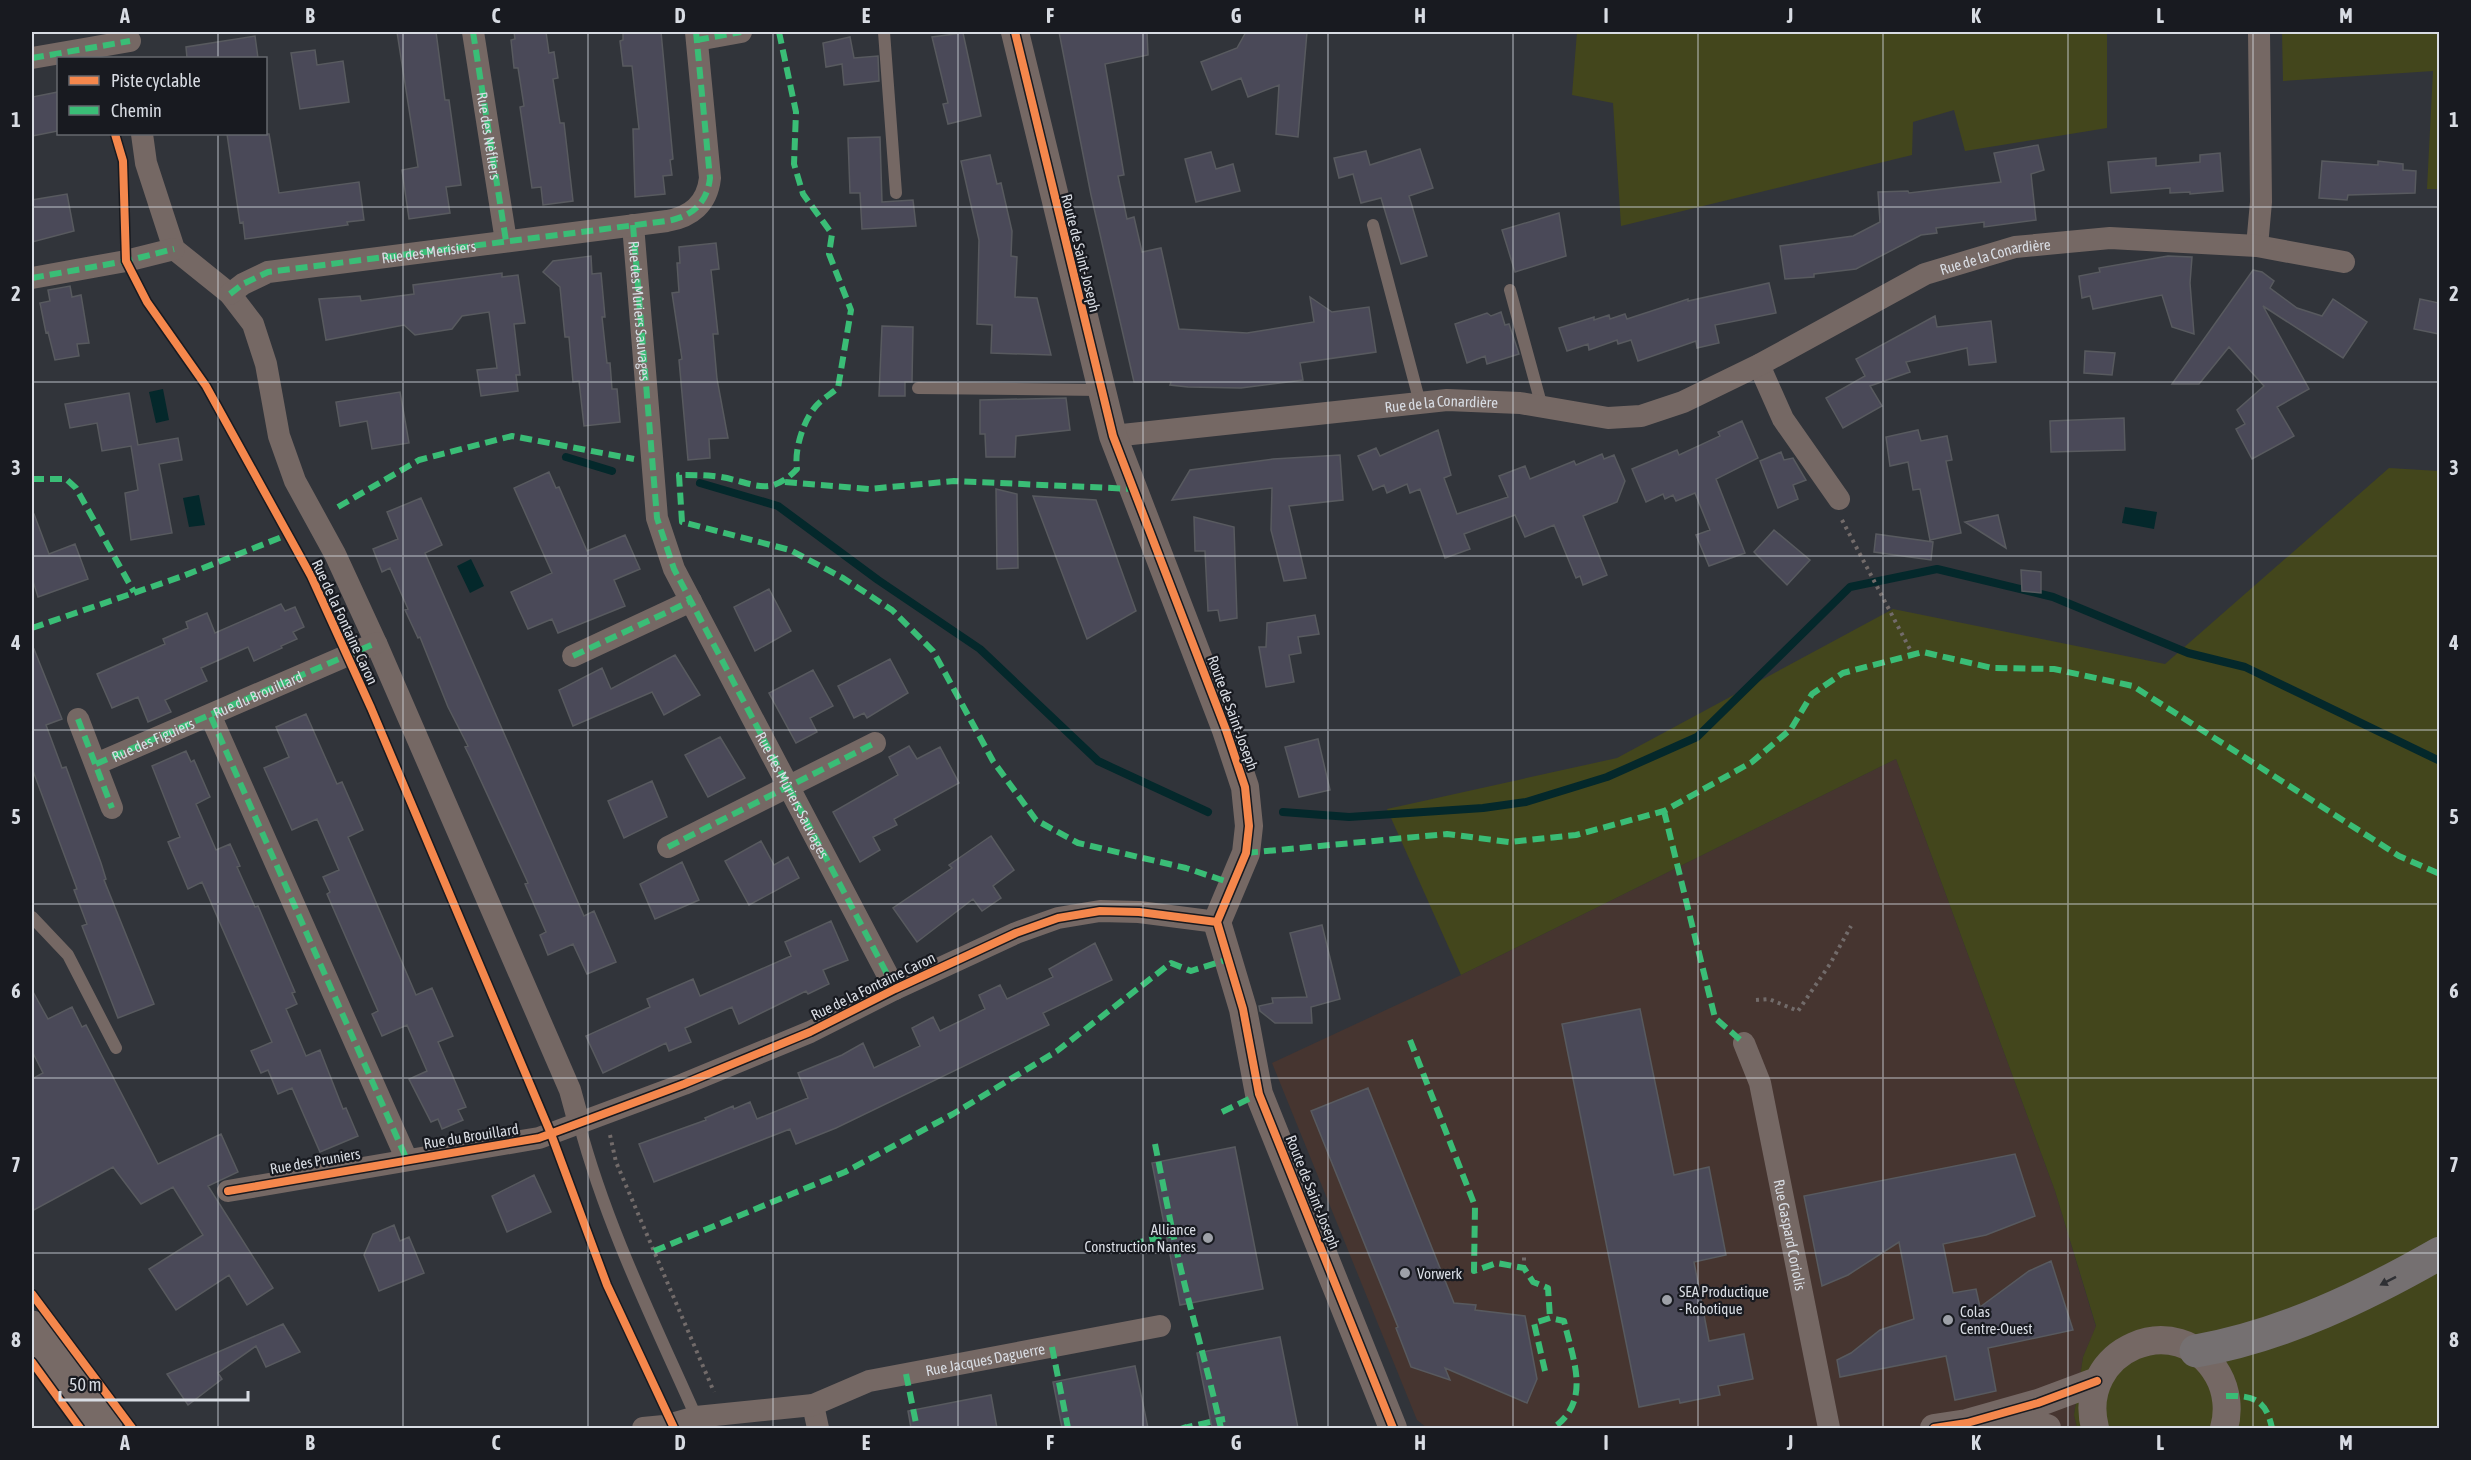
<svg xmlns="http://www.w3.org/2000/svg" width="2471" height="1460" viewBox="0 0 2471 1460" font-family="'Asap Condensed',sans-serif">
<rect width="100%" height="100%" fill="#31343a"/>
<path fill="#463530" d="M1896,759L2055,1191L2096,1327L2083,1357L2074,1415L2077,1428H1427L1417,1420L1272,1063L1461,975Z"/>
<path fill="#43461c" d="M1577,32H2107V128L1965,151L1954,110L1913,122L1912,155L1621,226L1613,103L1572,95Z
M2282,32H2439V189H2427L2433,71L2283,81Z
M2389,468L2439,471V1428H2077L2074,1415L2083,1357L2096,1326L2055,1191L1896,759L1461,975L1387,809L1617,758L1893,609L2165,664Z"/>
<path fill="#04282b" d="M163,389L169,420L156,423L149,392Z
M199,495L205,525L189,527L183,498Z
M2125,507L2157,512L2154,529L2122,523Z
M471,559L484,586L470,593L457,566Z"/>
<g fill="none" stroke-linecap="round" stroke-linejoin="round">
<path stroke="#04282b" stroke-width="8" d="M566,457L612,471
M700,483L778,506L878,580L980,649L1098,761L1208,812
M1283,812L1349,817L1483,808L1526,802L1607,777L1697,737L1850,587L1937,569L2053,597L2188,653L2245,667L2440,761"/>
</g>
<path fill="#4a4958" stroke="#585a5f" stroke-width="1.5" d="M397,32H436L445,100H449L461,185L446,187L450,213L409,219L402,170L418,167Z
M514,32H546L549,53L554,52L558,78L553,79L560,123H564L573,201L543,205L541,187L532,188L520,107L524,106L518,68H514L511,40L515,39Z
M623,32H661L673,159L670,160L672,175L663,176L665,194L635,197L633,129H639L632,66H623L620,41L623,40Z
M1059,32H1147L1148,55L1105,64L1124,175L1118,176L1127,219L1134,217L1142,252L1161,248L1179,329L1247,333L1314,322L1310,297L1332,312L1369,307L1376,352L1300,363L1303,380L1241,388L1188,387L1170,385L1171,382H1134L1091,195Z
M1246,32H1307L1298,137L1276,134L1279,85L1248,97L1241,78L1212,90L1201,62L1237,48Z
M963,33L981,116L948,124L943,104L948,103L932,37Z
M255,36L258,58H187L186,47Z
M850,37L854,58L878,56L879,81L844,85L842,64L826,67L823,43Z
M315,50L317,65L343,61L349,102L300,109L291,53Z
M58,92V131L32,136V97Z
M227,134H269L279,193L359,182L364,220L347,222L348,225L245,239L243,222L240,223Z
M880,137L882,202L913,200L916,226L862,229L860,193H850L848,138Z
M2038,145L2044,170L2031,174L2036,220L1984,227V222L1936,228L1937,233L1921,235L1856,269L1814,274V277L1785,279L1780,246L1853,236L1880,222L1878,192L1908,191L1909,193L2001,182L1994,153Z
M1420,149L1433,188L1409,196L1427,256L1401,264L1381,198L1361,203L1353,174L1339,178L1334,158L1366,151L1370,165Z
M1211,152L1216,169L1233,164L1240,191L1196,202L1185,159Z
M2220,153L2223,191L2190,194V192L2170,193V188L2111,193L2108,162L2156,158V166L2200,162V155Z
M990,155L997,184L1001,183L1012,231L1011,256L1017,257L1015,297L1037,298L1051,355L991,353L992,325L977,324L979,240L961,161Z
M2322,161L2378,165V161L2403,164V170L2416,171L2415,193L2348,195L2347,200L2319,198Z
M67,194L74,231L32,242V200Z
M1559,213L1566,256L1515,272L1502,230Z
M716,243L719,269L711,270L718,334H713L717,379L728,438L709,439L710,458L688,460L679,360L682,359L672,293L679,292L677,263H680L679,247Z
M591,256L592,274L601,273L605,317H602L607,363H610L612,389H617L620,422L584,426L579,381L573,382L569,337H565L560,287L543,272L553,261Z
M2168,256L2192,257L2190,283L2194,334L2172,327L2162,295L2093,309L2090,296L2082,298L2079,276L2100,272L2099,268Z
M2253,270L2262,272L2274,281L2270,288L2297,308L2322,316L2333,299L2367,322L2343,358L2263,306L2309,389L2277,407L2294,436L2252,459L2236,429L2245,424L2237,410L2264,386L2229,347L2199,384H2172Z
M502,273V277L518,275L525,323L514,324L520,375H516L518,391L481,396L477,370L497,368L489,312L462,316L452,329L415,335L404,325L326,340L319,299L360,296L361,301L414,294L413,285Z
M1769,283L1776,313L1715,325L1719,343L1697,348L1696,341L1638,361L1631,340L1618,344L1617,340L1589,350L1588,344L1567,351L1559,328L1594,317V320L1609,315L1610,319L1625,314L1627,319L1688,299V301Z
M70,286L72,297L81,295L89,343L77,344L79,356L55,360L48,332L46,333L40,303L50,301L48,290Z
M2420,299L2439,303V334L2414,329Z
M1501,312L1505,325L1509,324L1519,354L1487,364L1485,356L1467,363L1455,324L1487,313L1491,316Z
M1935,316L1937,327L1991,321L1996,362L1969,365L1967,348L1906,362L1910,372L1870,386L1882,406L1843,428L1826,398L1865,376L1856,359Z
M882,326L913,327L912,382H905V396H879Z
M2085,351L2115,353L2112,375L2084,373Z
M400,392L409,443L372,449L367,421L340,426L336,402Z
M129,393L138,445L178,438L182,460L159,464L172,533L131,540L125,493L138,490L131,446L102,451L97,423L70,428L65,404Z
M1066,398L1070,430L1016,436L1015,457H986L985,434H980V400Z
M2124,418L2125,450L2051,452L2050,421Z
M1742,421L1758,458L1716,479L1745,553L1709,566L1696,535L1710,530L1695,493L1676,501L1673,495L1665,499L1663,494L1646,502L1632,469L1677,450L1679,455L1720,436L1718,432Z
M1438,430L1451,475L1444,478L1457,514L1508,497L1499,476L1525,466L1530,479L1574,461L1576,465L1602,454L1604,459L1614,455L1625,481L1617,502L1583,516L1607,575L1583,585L1580,576L1576,578L1554,525L1525,537L1515,515L1464,534L1470,549L1445,558L1420,489L1410,493L1407,484L1387,493L1384,485L1373,490L1358,456L1376,448L1380,456Z
M1918,430L1921,441L1947,436L1952,460L1946,461L1961,533L1930,540L1920,489L1913,490L1908,462L1890,466L1886,437Z
M1781,452L1784,460L1793,458L1806,480L1793,485L1798,499L1778,508L1760,461Z
M1340,455L1343,500L1289,506L1306,578L1284,581L1271,530L1272,488L1172,500L1190,470L1273,459Z
M549,472L556,488L559,487L587,551L625,535L640,569L614,580L625,606L558,633L552,619L528,629L511,592L552,573L514,488Z
M996,489L1017,494L1018,568L997,569Z
M1033,496L1096,500L1136,611L1087,639Z
M421,498L442,545L425,553L584,916L594,911L616,962L587,974L573,944L548,955L540,935L546,932L525,884L528,883L470,757L465,747L468,746L448,707L420,637L418,638L405,610L408,609L390,568L382,572L373,549L398,539L387,512Z
M32,514H34L49,554L75,544L88,579L38,597L32,578Z
M1998,515L2006,548L1965,522Z
M1194,517L1234,527L1237,618L1220,621L1218,610L1208,611L1205,551H1195Z
M1774,530L1810,560L1787,585L1754,552Z
M1876,534L1933,542L1931,560L1874,552Z
M2021,570L2041,572V593L2022,591Z
M769,589L791,631L755,651L734,607Z
M281,604L285,611L295,607L304,627L293,632L297,639L281,646L282,648L254,661L248,647L201,668L207,681L165,700L171,712L148,722L138,697L112,708L97,674L165,644L163,639L188,628L186,622L207,613L215,633Z
M1315,615L1319,634L1298,637L1301,653L1289,655L1294,682L1266,687L1259,647H1266L1267,623Z
M34,649L62,719L46,725L62,768L66,767L101,863L106,879L104,880L154,1004L118,1018L82,926L87,924L74,890L77,889L32,768V650Z
M675,655L700,695L664,715L652,692L573,726L559,690L602,668L611,689Z
M890,659L908,693L867,718L864,713L854,718L838,686Z
M813,670L833,706L810,718L817,732L796,743L769,693Z
M306,714L337,784L342,782L363,830L348,837L416,995L432,988L453,1036L438,1042L466,1107L458,1110L463,1120L442,1129L438,1119L431,1122L409,1079L427,1071L407,1025L382,1036L372,1014L378,1011L327,894L330,892L323,877L339,870L317,819L292,830L264,768L289,757L276,727Z
M720,737L745,778L708,797L685,755Z
M1318,739L1330,790L1299,797L1285,747Z
M909,746L917,759L940,747L959,783L894,819L897,825L873,837L880,850L860,862L833,812L898,775L889,757Z
M186,751L191,762L194,760L210,797L196,804L216,850L230,844L240,866L237,867L255,907L258,906L295,992L292,993L297,1004L286,1009L306,1056L320,1050L343,1109L346,1108L358,1136L320,1152L292,1088L278,1094L268,1070L261,1073L251,1051L272,1042L202,882L188,889L168,842L180,837L152,766Z
M652,781L667,817L624,838L608,801Z
M991,836L1014,870L993,886L1001,898L982,911L973,899L917,942L893,908L952,868L949,865Z
M761,841L774,865L788,857L799,878L749,905L725,861Z
M682,862L699,900L655,919L640,884Z
M831,921L848,960L823,970L829,984L808,994L806,991L739,1024L732,1007L685,1028L691,1042L669,1051L666,1043L603,1073L586,1036L650,1007L647,999L693,979L700,996L791,956L785,942Z
M1322,925L1340,999L1311,1007L1312,1023H1275L1260,1011L1259,1006L1273,1003L1272,998L1307,997L1290,933Z
M1095,943L1112,980L1043,1013L1049,1025L836,1128L796,1144L790,1129L654,1182L639,1144L706,1120L705,1118L733,1106L734,1109L750,1102L757,1119L808,1098L798,1073L842,1055L863,1043L874,1068L920,1046L912,1028L933,1017L940,1031L985,1009L979,995L1000,985L1007,999L1053,977L1049,969Z
M32,990L48,1019L72,1007L82,1027L86,1025L158,1164L221,1134L238,1172L208,1186L273,1288L247,1305L229,1275L176,1310L149,1269L203,1235L173,1187L141,1204L113,1167L32,1211V1079L43,1073L32,1051Z
M1640,1009L1674,1175L1709,1167L1726,1255L1694,1262L1709,1341L1744,1334L1753,1379L1718,1386L1720,1395L1680,1403L1679,1399L1639,1407L1562,1024Z
M1368,1088L1454,1303L1476,1305L1475,1310L1525,1316L1537,1379L1527,1403L1445,1368L1450,1380L1411,1367L1396,1328L1398,1327L1311,1111Z
M1235,1147L1263,1289L1180,1305L1152,1163Z
M2015,1154L2035,1216L1986,1235L1943,1244L1953,1293L1976,1289L1980,1307L2029,1271L2051,1261L2073,1330L1988,1348L1996,1391L1955,1400L1946,1356L1840,1377L1837,1360L1851,1353L1880,1330L1914,1319L1899,1242L1848,1275L1822,1286L1804,1196Z
M534,1175L551,1212L507,1232L492,1196Z
M394,1225L400,1241L409,1237L424,1273L379,1291L364,1255L373,1234Z
M283,1324L300,1352L266,1367L256,1346L218,1373L222,1379L188,1405L167,1374Z
M1280,1337L1298,1428H1212L1197,1353Z
M1135,1366L1148,1428H1062L1053,1382Z
M991,1395L997,1428H911L908,1411Z"/>
<g fill="none" stroke-linecap="round" stroke-linejoin="round">
<path stroke="#726b6a" stroke-width="4" stroke-dasharray="3 4.5" stroke-linecap="butt" d="M1842,520L1913,655
M1756,1000L1769,999L1798,1011L1830,964L1851,926
M610,1135L616,1162L714,1392
M1524,1268V1253
M32,1289L40,1301"/>
<path stroke="#756864" stroke-width="12" d="M884,32L896,193
M1373,225L1420,403
M1510,290L1542,407
M918,388L1101,390
M32,917L68,955L116,1048
M579,1123C607,1229 657,1328 701,1428"/>
<g stroke="#756864" stroke-width="22">
<path d="M473,32L506,241"/>
<path d="M697,40L741,32"/>
<path d="M32,58L130,41"/>
<path d="M142,134L146,163L174,249L230,294L253,324L266,364L279,436L295,481L335,554L376,643L570,1090L579,1123"/>
<path id="s1" d="M633,225L657,518L674,569L895,989"/>
<path d="M2257,246L2261,202L2259,32"/>
<path d="M32,278L126,261L174,249"/>
<path id="s2" d="M230,294L243,284L268,272L667,221C691,217 707,204 710,178L696,32"/>
<path d="M1759,365L1783,419L1839,499"/>
<path id="s3" d="M1113,436L1447,400L1520,403L1608,418L1641,416L1683,402L1759,365L1925,274L2015,247L2110,238L2257,246L2344,262"/>
<path d="M573,656L691,601"/>
<path d="M211,717L407,1160"/>
<path d="M78,719L112,808"/>
<path id="s4" d="M96,764L376,643"/>
<path d="M668,847L875,743"/>
<path id="s5" d="M1744,1043L1760,1083L1829,1428"/>
<path d="M228,1191L539,1138L684,1084L810,1032L895,989L1016,933L1058,918L1100,911L1139,912L1217,922"/>
<path d="M813,1405L818,1428"/>
<path id="s6" d="M643,1428L664,1426L696,1417L813,1405L869,1381L1160,1326"/>
</g>
<path stroke="#756864" stroke-width="28" d="M1015,32L1113,436L1226,730L1245,787L1249,826L1246,853L1217,922L1243,1009L1259,1094L1393,1428
M1996,1423L2031,1424L2047,1428
M1934,1428L1967,1423L2038,1403L2097,1381
M2095,1428C2075,1350 2178,1305 2218,1375C2227,1391 2229,1411 2224,1428"/>
<path stroke="#776a66" stroke-width="33" d="M32,1327L106,1428"/>
<path stroke="#757071" stroke-width="33" d="M2196,1351C2282,1336 2365,1296 2440,1253"/>
<g stroke="#3abd76" stroke-width="6" stroke-dasharray="12 6" stroke-linecap="butt">
<path id="s7" d="M473,32L506,241"/>
<path d="M779,32L796,112L794,164L803,194L832,234L829,254L851,310L838,388C831,394 822,399 816,406C803,421 794,450 797,469C767,501 749,479 713,476C702,475 691,475 679,475L682,522L790,550L843,578L892,610L933,651L993,761L1036,820L1078,843L1186,868L1234,884"/>
<path d="M697,40L741,32"/>
<path d="M32,58L130,41"/>
<path d="M633,225L657,518L674,569L895,989"/>
<path d="M32,278L126,261L174,249"/>
<path d="M230,294L243,284L268,272L667,221C691,217 707,204 710,178L696,32"/>
<path d="M32,479H66L76,488L134,592"/>
<path d="M785,482L869,489L954,481L1134,489"/>
<path d="M338,507L419,460L512,436L634,459"/>
<path d="M32,628L183,576L287,535"/>
<path d="M573,656L691,601"/>
<path d="M211,717L407,1160"/>
<path d="M78,719L112,808"/>
<path d="M96,764L376,643"/>
<path d="M1664,811L1715,1018L1744,1043"/>
<path d="M668,847L875,743"/>
<path d="M1246,853L1447,834L1509,842L1576,835L1664,811L1752,762L1791,729L1812,694L1843,673L1923,652L1992,668L2054,669L2133,686L2399,856L2440,874"/>
<path d="M1410,1040L1475,1206L1474,1271L1497,1263L1524,1268L1533,1282L1548,1288L1550,1318"/>
<path d="M1222,1112L1259,1094"/>
<path d="M1155,1144L1173,1234L1180,1232"/>
<path d="M1132,1244L1173,1234C1186,1297 1205,1357 1219,1420L1225,1419"/>
<path d="M654,1251L845,1172L953,1114L1057,1051L1171,963L1191,971L1229,959"/>
<path d="M1052,1347L1068,1428"/>
<path d="M1545,1371L1534,1323L1550,1318L1564,1321C1573,1360 1592,1401 1553,1428"/>
<path d="M906,1374L917,1428"/>
<path d="M2226,1396C2254,1395 2266,1400 2272,1428"/>
<path d="M1183,1425L1184,1428L1219,1420L1221,1428"/>
</g>
<g stroke="#181a20" stroke-width="11">
<path id="cycleway" d="M1015,32L1113,436L1226,730L1245,787L1249,826L1246,853L1217,922L1243,1009L1259,1094L1393,1428
M115,134L123,161L126,261L147,302L206,386L311,576L371,708L551,1134L607,1285L674,1428
M228,1191L539,1138L684,1084L810,1032L895,989L1016,933L1058,918L1100,911L1139,912L1217,922
M32,1294L132,1428
M32,1362L80,1428
M1934,1428L1967,1423L2038,1403L2097,1381"/>
</g>
<use href="#cycleway" stroke="#f5874c" stroke-width="8"/>
</g>
<defs><path id="oneway-solid" d="M-6-.8H1V-3.2L6.5 0L1 3.2V.8H-6Z" transform="scale(1.5)"/></defs>
<use fill="#2f3034" href="#oneway-solid" transform="translate(2388 1281) rotate(153)"/>
<path fill="none" stroke="#d8dce3" stroke-width="1.5" stroke-opacity="0.55" d="M218,32V58M403,32V1428M588,32V1428M773,32V1428M958,32V1428M1143,32V1428M1328,32V1428M1513,32V1428M1698,32V1428M1883,32V1428M2068,32V1428M2253,32V1428M218,134V1428M32,207H2440M32,382H2440M32,556H2440M32,730H2440M32,904H2440M32,1078H2440M32,1253H2440"/>
<g fill="#9ea1a8" stroke="#181a20" stroke-width="2">
<circle cx="1208" cy="1238" r="6"/>
<circle cx="1405" cy="1273" r="6"/>
<circle cx="1667" cy="1300" r="6"/>
<circle cx="1948" cy="1320" r="6"/>
</g>
<g text-anchor="middle" dominant-baseline="central" stroke-width="4.5" stroke-linejoin="round" paint-order="stroke">
<g font-size="15" fill="#d8dce3" stroke="#181a20">
<text stroke="none"><textPath href="#s7" startOffset="105">Rue des Nèfliers</textPath></text>
<text stroke="none"><textPath href="#s2" startOffset="206">Rue des Merisiers</textPath></text>
<text transform="translate(1081 253) rotate(76)">Route de Saint-Joseph</text>
<text stroke="none"><textPath href="#s3" startOffset="922">Rue de la Conardière</textPath></text>
<text stroke="none"><textPath href="#s1" startOffset="86">Rue des Mûriers Sauvages</textPath></text>
<text stroke="none"><textPath href="#s3" startOffset="330">Rue de la Conardière</textPath></text>
<text transform="translate(345 622) rotate(65)">Rue de la Fontaine Caron</text>
<text stroke="none"><textPath href="#s4" startOffset="176">Rue du Brouillard</textPath></text>
<text transform="translate(1233 713) rotate(70)">Route de Saint-Joseph</text>
<text stroke="none"><textPath href="#s4" startOffset="62">Rue des Figuiers</textPath></text>
<text stroke="none"><textPath href="#s1" startOffset="603">Rue des Mûriers Sauvages</textPath></text>
<text transform="translate(873 986) rotate(-26)">Rue de la Fontaine Caron</text>
<text transform="translate(471 1136) rotate(-9)">Rue du Brouillard</text>
<text transform="translate(315 1161) rotate(-10)">Rue des Pruniers</text>
<text transform="translate(1313 1192) rotate(68)">Route de Saint-Joseph</text>
<text stroke="none"><textPath href="#s5" startOffset="198">Rue Gaspard Coriolis</textPath></text>
<text stroke="none"><textPath href="#s6" startOffset="351">Rue Jacques Daguerre</textPath></text>
</g>
<g font-size="15" fill="#d8dce3" stroke="#181a20" text-anchor="start">
<text x="1196" y="1229" text-anchor="end">Alliance<tspan x="1196" dy="17">Construction Nantes</tspan></text>
<text x="1417" y="1273">Vorwerk</text>
<text x="1679" y="1291">SEA Productique<tspan x="1679" dy="17">- Robotique</tspan></text>
<text x="1960" y="1311">Colas<tspan x="1960" dy="17">Centre-Ouest</tspan></text>
</g>
</g>
<rect width="2471" height="1460" fill="none" stroke="#181a20" stroke-width="66"/>
<rect x="57" y="57" width="210" height="78" fill="#181a20" stroke="#65686e" stroke-width="1.5"/>
<rect x="69" y="76" width="30" height="9" fill="#f5874c" stroke="#65686e" stroke-width="1.5"/>
<text x="111" y="87" font-size="18" fill="#d8dce3">Piste cyclable</text>
<rect x="69" y="106" width="30" height="9" fill="#3abd76" stroke="#65686e" stroke-width="1.5"/>
<text x="111" y="117" font-size="18" fill="#d8dce3">Chemin</text>
<path d="M60 1391v9h188v-9" fill="none" stroke="#d8dce3" stroke-width="3"/>
<text x="69" y="1391" font-size="18" fill="#d8dce3" stroke="#181a20" stroke-width="4.5" paint-order="stroke">50 m</text>
<rect x="33" y="33" width="2405" height="1394" fill="none" stroke="#d8dce3" stroke-width="2"/>
<g font-size="20" text-anchor="middle" font-weight="bold" fill="#d8dce3">
<text x="125" y="23">A</text>
<text x="310" y="23">B</text>
<text x="496" y="23">C</text>
<text x="680" y="23">D</text>
<text x="866" y="23">E</text>
<text x="1050" y="23">F</text>
<text x="1236" y="23">G</text>
<text x="1420" y="23">H</text>
<text x="1606" y="23">I</text>
<text x="1790" y="23">J</text>
<text x="1976" y="23">K</text>
<text x="2160" y="23">L</text>
<text x="2346" y="23">M</text>
<text x="16" y="127">1</text>
<text x="2454" y="127">1</text>
<text x="16" y="301">2</text>
<text x="2454" y="301">2</text>
<text x="16" y="475">3</text>
<text x="2454" y="475">3</text>
<text x="16" y="650">4</text>
<text x="2454" y="650">4</text>
<text x="16" y="824">5</text>
<text x="2454" y="824">5</text>
<text x="16" y="998">6</text>
<text x="2454" y="998">6</text>
<text x="16" y="1172">7</text>
<text x="2454" y="1172">7</text>
<text x="16" y="1347">8</text>
<text x="2454" y="1347">8</text>
<text x="125" y="1450">A</text>
<text x="310" y="1450">B</text>
<text x="496" y="1450">C</text>
<text x="680" y="1450">D</text>
<text x="866" y="1450">E</text>
<text x="1050" y="1450">F</text>
<text x="1236" y="1450">G</text>
<text x="1420" y="1450">H</text>
<text x="1606" y="1450">I</text>
<text x="1790" y="1450">J</text>
<text x="1976" y="1450">K</text>
<text x="2160" y="1450">L</text>
<text x="2346" y="1450">M</text>
</g>
</svg>
